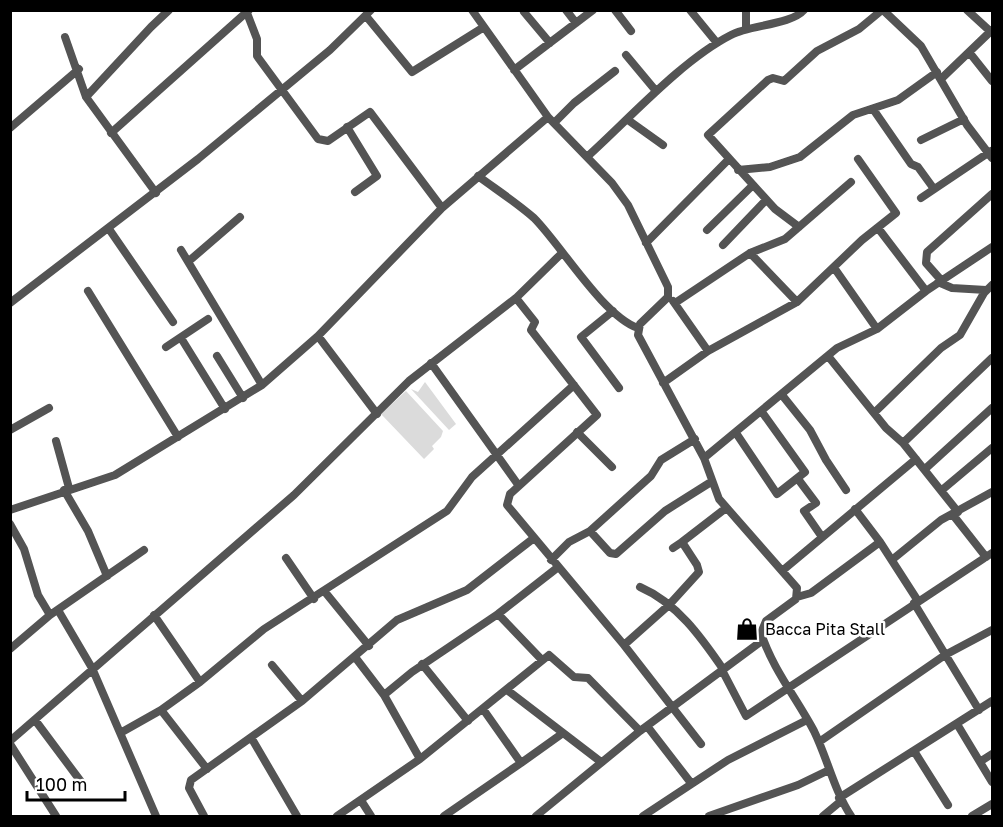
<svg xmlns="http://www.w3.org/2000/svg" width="1003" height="827" viewBox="0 0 1003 827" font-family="'Golos Text',sans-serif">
<rect width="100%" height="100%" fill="#fff"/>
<path fill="#dbdbdb" d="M425,382L456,424L449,430L411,389L418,392Z
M406,391L443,431L441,437L432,446L434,449L424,459L381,414Z"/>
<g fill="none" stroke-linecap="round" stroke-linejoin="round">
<path stroke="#545454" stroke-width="8" d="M472,10L548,117L612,183L628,205L668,287V297L640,324L638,335L704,458L719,499L797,588L796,599L766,621L761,633C772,668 797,699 814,731C828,760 834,790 851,816
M566,10L576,23
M615,10L631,31
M690,10L717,43
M746,10V29
M883,10L921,46L967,125L992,158
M967,10L991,32
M524,12L550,43
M247,13L257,39V56L318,139L328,141L370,112L442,208
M366,16L412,72L484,27
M65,37L86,97
M969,52L992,81
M626,55L656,91
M514,70L593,10
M942,78L992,30
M873,109L911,164L918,167L934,189
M628,120L663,145
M554,123L574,103L615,71
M347,127L377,176L355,192
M10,128L79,69
M111,133L249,10
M921,140L964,119
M588,156C629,119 682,60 731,35C749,25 791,25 804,10
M738,170L770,167L800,157L853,115L898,100L937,72
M478,176C497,190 517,203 534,218C561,245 603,316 638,328
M156,193L86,97L151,27L169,10
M921,198L991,151
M799,227L775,209L708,135L768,80L773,78L784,81L817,51L859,29L882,10
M878,228L926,291
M109,229L173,322
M707,230L753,185
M646,243L728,160
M723,245L766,200
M181,250L262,385
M750,253L797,302
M189,261L240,217
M835,269L877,329
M941,280L926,263L927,252L992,194
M938,282L952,288L986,290
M88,291L178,437
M516,298L535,322L531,330L597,415L510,494L507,505L624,645L701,744
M673,301L708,351
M10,303L198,159L330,50L371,10
M675,303L750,253L785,239L851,182
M613,311L581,337L619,388
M318,336L377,414
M181,338L225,409
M166,347L208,319
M217,356L243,398
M828,356L886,428L903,443L958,512
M431,363L519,486
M663,383L708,351L797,302L862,240L896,213L858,159
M782,395L810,430L826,460L846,490
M874,413L941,348L960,335L984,293L992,285
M10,430L49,408
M577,432L612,467
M736,433L777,494L805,472L762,412
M56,441L69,488
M903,443L992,358
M704,458L837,348L877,329L926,291L992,247
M925,469L992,408
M798,479L816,503L804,511L822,537
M64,490L88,531L107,576
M942,490L992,448
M855,509L880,542
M10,510L115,475L262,385L318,336L442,208L548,117
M953,515L986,557
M10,524L24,549L38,595L50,615
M590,531L610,553L616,554L665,511L711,482
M673,548L682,542
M286,558L314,599
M893,559L941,520L992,492
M551,560L569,542L590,531L651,476L661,460L695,439
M782,571L916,459
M640,587C677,603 701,637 723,669
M325,592L369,646
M797,597L811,593L880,542L918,601
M914,603L979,710
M58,610L92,668L156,816
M498,614L542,660
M154,615L200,682
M624,645L669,605L699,572L697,565L682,542L726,508
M10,649L50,615L144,550
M355,657L384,695L420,759
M422,664L468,721
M272,665L302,701
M722,670L746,716L992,553
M507,690L601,762
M384,695L412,672L498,614L557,568
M161,710L207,769
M35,720L82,783
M957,724L992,782
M647,726L691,783
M122,732L161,710L200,682L264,629L447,511L472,477L574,385
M252,739L297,816
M10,741L294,495L409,381L516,298L561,254
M819,742L945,655L992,630
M10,744L56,816
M914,751L948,805
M981,761L992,754
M521,763L563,733
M839,798L992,701
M362,802L371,816
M204,816L189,788L191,780L302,701L397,620L467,590L534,538
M337,816L420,759L549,655L574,677L588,678L640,731
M444,816L521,763L483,709
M536,816L640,731L763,640
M643,816L728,760L807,720
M709,816L798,785L829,770
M823,816L841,801
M972,816L992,804"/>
</g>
<defs>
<g id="shop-bare" transform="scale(1.8)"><path d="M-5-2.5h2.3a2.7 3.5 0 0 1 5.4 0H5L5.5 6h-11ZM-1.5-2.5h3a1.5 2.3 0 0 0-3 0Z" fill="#000" stroke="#fff" stroke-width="2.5" paint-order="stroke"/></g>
</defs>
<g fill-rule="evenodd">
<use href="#shop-bare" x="747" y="629"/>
</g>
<g text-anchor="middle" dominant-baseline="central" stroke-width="5" stroke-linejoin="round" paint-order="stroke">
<g font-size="16" fill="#000" stroke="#fff" text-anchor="start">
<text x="765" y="629">Bacca Pita Stall</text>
</g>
</g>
<rect width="1003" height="827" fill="none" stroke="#000000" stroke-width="24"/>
<path d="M27 791v9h98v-9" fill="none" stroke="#000000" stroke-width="3"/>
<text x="36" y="791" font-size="18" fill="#000000" stroke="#ffffff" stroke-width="4.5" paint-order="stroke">100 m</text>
</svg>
